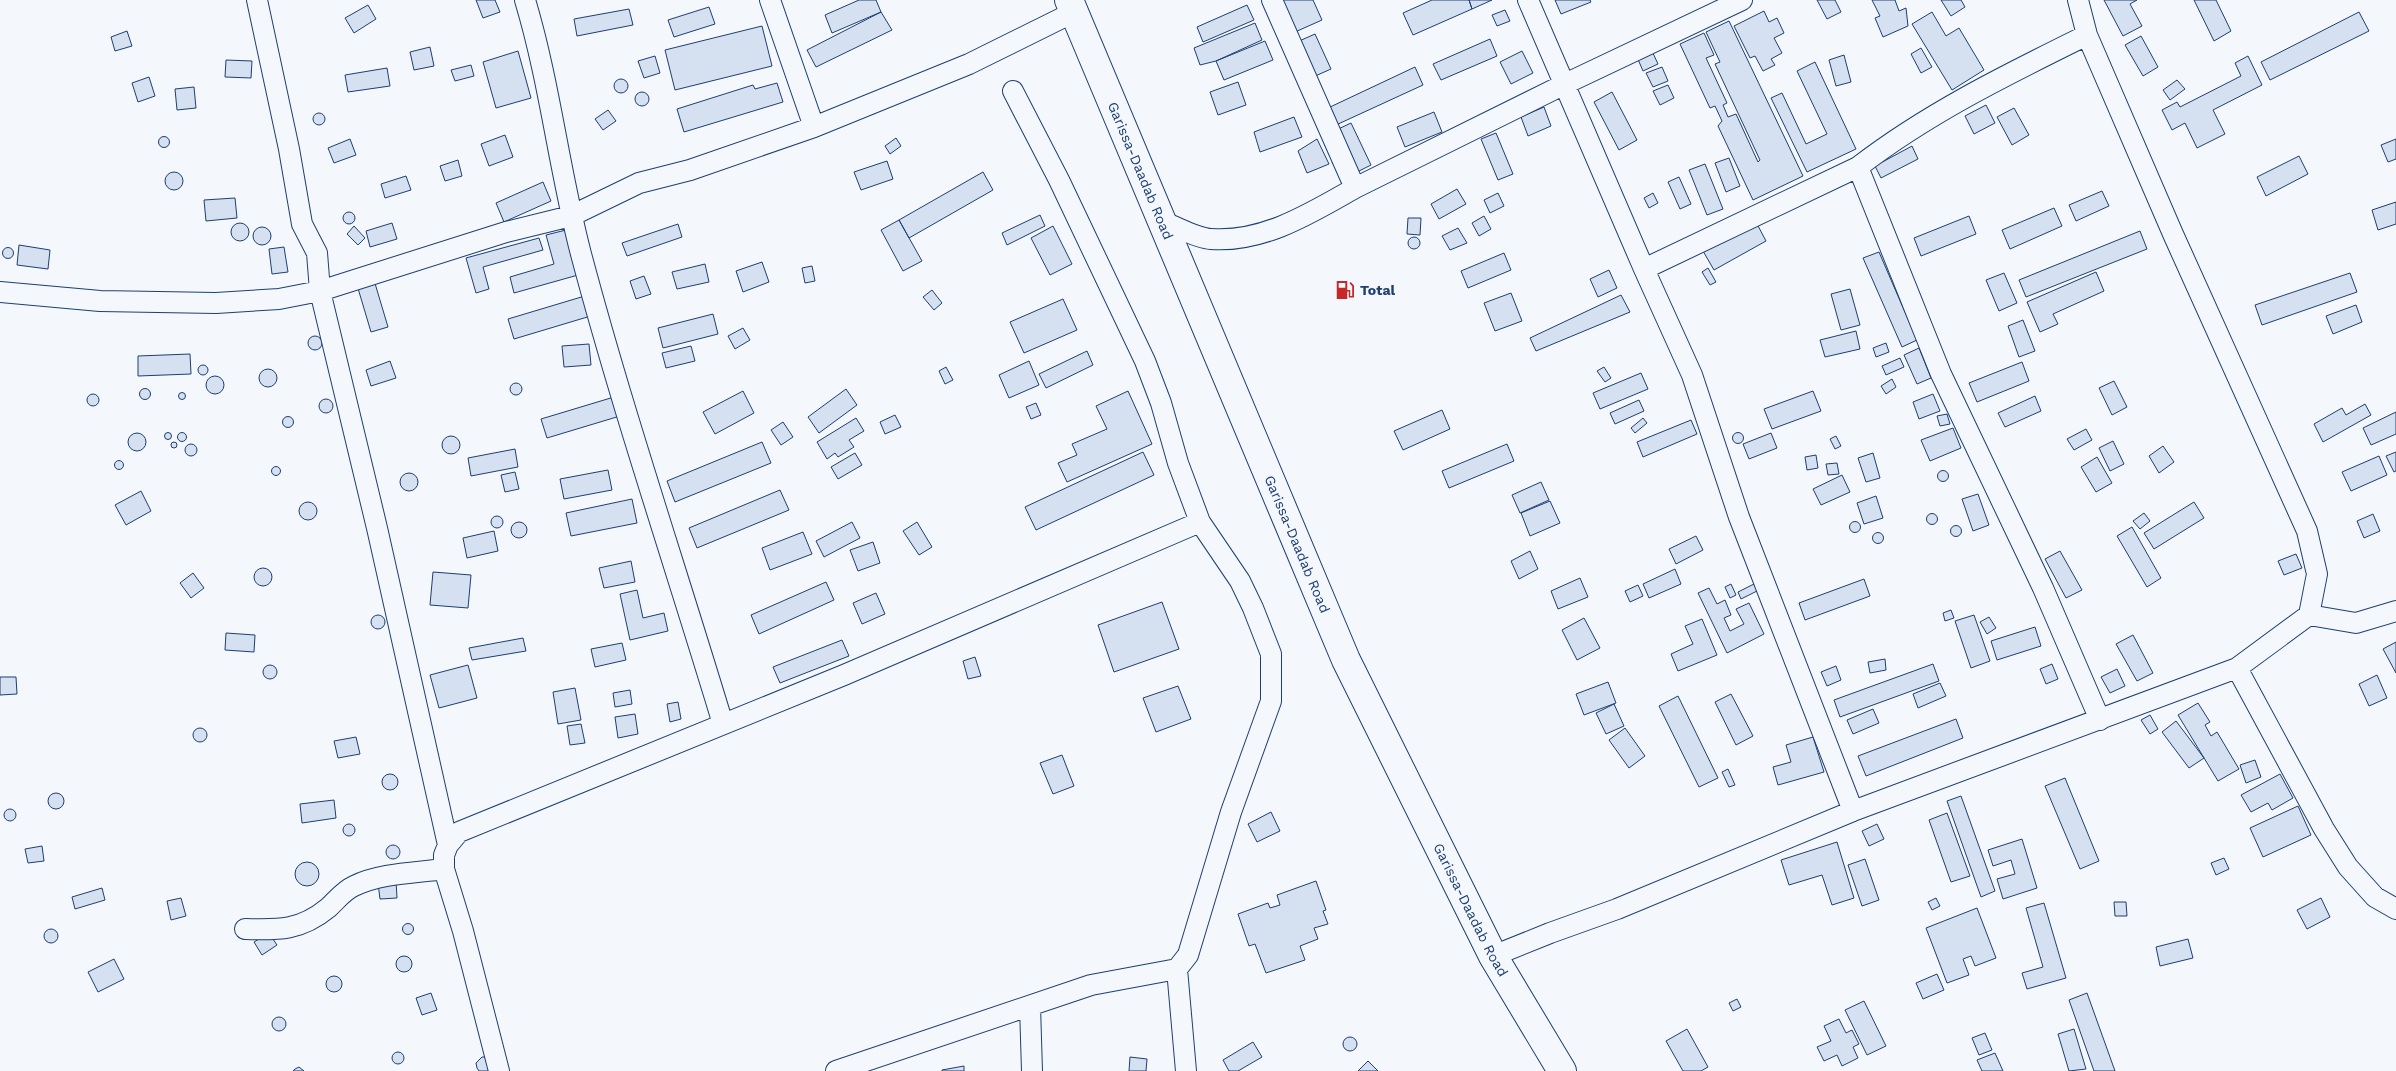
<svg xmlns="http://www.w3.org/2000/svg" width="2396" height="1071" viewBox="0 0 2396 1071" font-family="'Work Sans',sans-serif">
<rect width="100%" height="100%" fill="#f4f7fb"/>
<path fill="#d5e0f0" stroke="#1d3f73" d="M476,0H495L500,12L483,18Z
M859,0H876L881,12L832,33L825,15Z
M1281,0H1313L1322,20L1295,32Z
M1432,0H1469L1472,9L1413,35L1403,13Z
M1469,0H1492L1472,9Z
M1555,0H1590L1591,2L1561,14Z
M1817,0H1835L1841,12L1827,19Z
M1872,0H1895L1899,11L1906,8L1908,26L1883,37L1875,18L1880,16Z
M1941,0H1961L1965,7L1951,16Z
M2104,0H2137L2130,4L2142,26L2123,36Z
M2194,0H2216L2231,31L2214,41Z
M368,5L376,19L354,33L345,18Z
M1247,5L1254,20L1203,42L1197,27Z
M709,7L715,24L674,37L668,20Z
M629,9L633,25L577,36L574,19Z
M1505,10L1510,21L1497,26L1492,15Z
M1764,11L1769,22L1777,18L1784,33L1774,38L1782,53L1771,59L1775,65L1763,71L1755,56L1750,58L1734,26Z
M881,12L892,30L816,67L807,50Z
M1932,12L1946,36L1959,28L1984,70L1952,90L1912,24Z
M2359,12L2369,31L2270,80L2261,62Z
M1729,21L1803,176L1753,200L1718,126L1722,121L1715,106L1710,108L1680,44L1704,33L1714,55L1706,58L1727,103L1723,105L1728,117L1736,114L1758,162L1760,160L1715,64L1720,62L1706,32Z
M1255,23L1262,40L1216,61L1200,65L1194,48Z
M762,26L772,66L675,90L665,50Z
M127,31L132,46L115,51L111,37Z
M1315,34L1331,69L1313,77L1297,42Z
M2141,36L2158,67L2143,76L2125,45Z
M1490,39L1497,56L1441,80L1433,64Z
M1265,41L1273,60L1224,80L1216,61Z
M430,47L434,66L414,70L410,52Z
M1921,48L1932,67L1921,73L1911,54Z
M518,51L531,98L496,108L483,62Z
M1522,51L1533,73L1511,84L1500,62Z
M1652,51L1658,64L1643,71L1637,57Z
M1844,55L1851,82L1836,86L1829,60Z
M655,56L660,73L644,78L638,61Z
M2248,56L2262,85L2213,110L2225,134L2197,148L2185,123L2172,130L2162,110L2177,102L2180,107L2241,76L2235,63Z
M226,60L252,61L251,78L225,77Z
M1815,62L1856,149L1807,172L1771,98L1782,93L1806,144L1827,134L1797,71Z
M471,65L474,76L455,81L451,70Z
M1415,67L1423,85L1336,125L1328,108Z
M1662,67L1668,81L1653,87L1646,73Z
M387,68L390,86L348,92L345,75Z
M149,77L155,96L138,102L132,83Z
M614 86a7 7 0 1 1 14 0a7 7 0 1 1-14 0Z
M2177,80L2185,89L2170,100L2163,90Z
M1238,82L1246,105L1218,115L1210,92Z
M777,83L783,102L684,132L677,109L753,85L755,89Z
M1668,85L1674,98L1660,105L1653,91Z
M194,87L196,108L177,110L175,89Z
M635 99a7 7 0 1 1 14 0a7 7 0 1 1-14 0Z
M1612,92L1637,140L1619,150L1594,102Z
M1986,105L1995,123L1974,134L1965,116Z
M1544,107L1551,126L1528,136L1521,117Z
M2014,108L2029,135L2012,145L1997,117Z
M608,110L616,121L603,130L595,119Z
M1434,112L1442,132L1405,147L1397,127Z
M313 119a6 6 0 1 1 12 0a6 6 0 1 1-12 0Z
M1294,117L1302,137L1260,152L1254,132Z
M1351,123L1371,165L1353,174L1332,132Z
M1496,133L1513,174L1498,180L1481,139Z
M505,135L513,157L489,166L481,144Z
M158.5 142a5.5 5.5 0 1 1 11 0a5.5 5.5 0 1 1-11 0Z
M896,138L901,146L890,154L885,146Z
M350,139L356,155L334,163L328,148Z
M1317,139L1329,164L1307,173L1298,151Z
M2396,139V159L2388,162L2381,145Z
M1912,146L1918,159L1881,178L1875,166Z
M2299,156L2308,174L2266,196L2257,177Z
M1729,158L1740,186L1726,192L1715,163Z
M458,160L462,176L445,181L440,166Z
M887,161L893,179L861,190L854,172Z
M1705,164L1723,209L1707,215L1689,170Z
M983,172L993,190L909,238L899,220Z
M165 181a9 9 0 1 1 18 0a9 9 0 1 1-18 0Z
M406,176L411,190L385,198L381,184Z
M1679,177L1691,204L1680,209L1668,182Z
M543,182L551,201L504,222L496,203Z
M1457,189L1466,204L1439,219L1431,204Z
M2102,191L2109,206L2076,221L2069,205Z
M1498,193L1504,206L1490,213L1484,200Z
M1653,193L1658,203L1649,208L1644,198Z
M235,198L237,218L206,221L204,200Z
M2396,202V224L2378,230L2372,210Z
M2054,208L2062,226L2010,249L2002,230Z
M343 218a6 6 0 1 1 12 0a6 6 0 1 1-12 0Z
M1040,215L1045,226L1007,245L1002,233Z
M1484,216L1491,229L1479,236L1472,223Z
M1969,216L1976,234L1921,256L1914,238Z
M1408,218H1421L1420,235L1407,234Z
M899,220L922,261L903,271L881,230Z
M1756,222L1766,241L1714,270L1703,251Z
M392,223L397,239L370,247L366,231Z
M231 232a9 9 0 1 1 18 0a9 9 0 1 1-18 0Z
M678,224L682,237L627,256L622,243Z
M354,226L365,238L358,245L347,234Z
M1053,226L1072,264L1050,275L1031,238Z
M253 236a9 9 0 1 1 18 0a9 9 0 1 1-18 0Z
M1458,228L1467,243L1450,250L1442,236Z
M566,230L578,275L514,293L510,277L554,264L546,235Z
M2140,231L2147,249L2026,297L2019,280Z
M1408 243a6 6 0 1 1 12 0a6 6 0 1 1-12 0Z
M539,238L543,250L483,267L489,289L476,293L466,258Z
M19,245L50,250L48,269L17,265Z
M284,247L288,272L272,274L269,249Z
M2.5 253a5.5 5.5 0 1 1 11 0a5.5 5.5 0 1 1-11 0Z
M1879,252L1917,340L1902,347L1863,258Z
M1504,253L1511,270L1468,288L1461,271Z
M762,262L769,282L743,292L736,271Z
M705,264L709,282L677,289L672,272Z
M812,266L815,281L805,283L802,268Z
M1708,268L1716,282L1710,285L1702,272Z
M1609,270L1617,288L1598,297L1590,279Z
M2096,272L2104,291L2053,314L2058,324L2040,332L2027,302Z
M2004,273L2017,303L1999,311L1986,280Z
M2350,273L2357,292L2262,325L2255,305Z
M644,276L651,294L636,299L630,281Z
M374,280L388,327L371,332L357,285Z
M1850,289L1860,325L1841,330L1831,294Z
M932,290L942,303L934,310L923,297Z
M1511,293L1522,321L1495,331L1484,303Z
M588,295L594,315L514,339L508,319Z
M1621,295L1630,312L1536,351L1530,338Z
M1063,299L1077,330L1024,353L1010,322Z
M2356,305L2362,322L2333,334L2326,316Z
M713,314L718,334L663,348L658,328Z
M2023,320L2035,351L2019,357L2008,326Z
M743,328L750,340L735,349L728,336Z
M1856,331L1860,349L1825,357L1820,340Z
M308 343a7 7 0 1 1 14 0a7 7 0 1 1-14 0Z
M1886,343L1889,352L1876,357L1873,348Z
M589,344L591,365L564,367L562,346Z
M691,346L695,361L666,368L662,353Z
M1919,348L1931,378L1917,384L1904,355Z
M1087,351L1093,365L1046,388L1039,374Z
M190,354L191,374L138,376V356Z
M1900,358L1904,367L1886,375L1882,366Z
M390,361L396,378L371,386L366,370Z
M1029,361L1039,385L1009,398L999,375Z
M2022,362L2029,381L1977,402L1969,383Z
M198 370a5 5 0 1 1 10 0a5 5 0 1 1-10 0Z
M946,367L953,380L945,384L939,371Z
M1604,367L1611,378L1605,382L1597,371Z
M259 378a9 9 0 1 1 18 0a9 9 0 1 1-18 0Z
M1641,373L1648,389L1600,409L1593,393Z
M206 385a9 9 0 1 1 18 0a9 9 0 1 1-18 0Z
M1892,379L1896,387L1886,394L1881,386Z
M2114,381L2127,407L2112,415L2099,388Z
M510 389a6 6 0 1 1 12 0a6 6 0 1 1-12 0Z
M139.5 394a5.5 5.5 0 1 1 11 0a5.5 5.5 0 1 1-11 0Z
M846,389L857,405L819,433L808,417Z
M743,391L754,413L715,434L703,412Z
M1128,391L1152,444L1067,482L1058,463L1077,455L1072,444L1107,429L1096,406Z
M1813,391L1821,411L1772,429L1764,409Z
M178.5 396a3.5 3.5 0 1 1 7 0a3.5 3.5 0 1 1-7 0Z
M87 400a6 6 0 1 1 12 0a6 6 0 1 1-12 0Z
M1933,394L1940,411L1919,419L1913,402Z
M2035,396L2041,411L2005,427L1998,413Z
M614,397L620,416L547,438L541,419Z
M319 406a7 7 0 1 1 14 0a7 7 0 1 1-14 0Z
M1639,400L1644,411L1615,424L1610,413Z
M1036,403L1041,415L1031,419L1026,407Z
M2365,404L2371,415L2323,442L2314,424L2342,408L2346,415Z
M1442,410L1450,429L1403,450L1394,431Z
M2396,412V434L2371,445L2363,428Z
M1947,414L1950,424L1940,426L1937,416Z
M895,415L901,427L885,434L880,422Z
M282.5 422a5.5 5.5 0 1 1 11 0a5.5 5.5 0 1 1-11 0Z
M856,418L864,431L849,440L854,447L838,457L835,453L827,459L817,442Z
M1643,418L1647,423L1635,433L1631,428Z
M1691,420L1697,434L1643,457L1637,442Z
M783,422L793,437L781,445L771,430Z
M1953,428L1961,448L1930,461L1921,440Z
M2086,429L2092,440L2074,450L2067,439Z
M177.5 437a4.5 4.5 0 1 1 9 0a4.5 4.5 0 1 1-9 0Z
M164.5 436a3.5 3.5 0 1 1 7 0a3.5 3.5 0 1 1-7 0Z
M1732.5 438a5.5 5.5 0 1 1 11 0a5.5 5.5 0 1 1-11 0Z
M1771,433L1777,448L1749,459L1743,444Z
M128 442a9 9 0 1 1 18 0a9 9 0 1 1-18 0Z
M1836,436L1841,446L1835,449L1830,439Z
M442 445a9 9 0 1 1 18 0a9 9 0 1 1-18 0Z
M2113,441L2124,464L2110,471L2099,448Z
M171 445a3 3 0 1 1 6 0a3 3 0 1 1-6 0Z
M762,442L771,463L675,502L667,481Z
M1507,444L1514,461L1449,488L1442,471Z
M185 450a6 6 0 1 1 12 0a6 6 0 1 1-12 0Z
M2163,446L2174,462L2159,473L2149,456Z
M515,449L518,467L471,476L468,458Z
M1143,452L1154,475L1036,530L1025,507Z
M2396,452V471L2394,472L2386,456Z
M855,453L862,465L838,479L831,467Z
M1873,453L1880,478L1866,482L1858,458Z
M1816,455L1818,468L1807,470L1805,457Z
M2379,456L2387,475L2351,491L2342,472Z
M2097,457L2112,483L2096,492L2081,467Z
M114.5 465a4.5 4.5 0 1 1 9 0a4.5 4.5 0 1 1-9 0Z
M1837,463L1839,474L1828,475L1826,464Z
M271.5 471a4.5 4.5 0 1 1 9 0a4.5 4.5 0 1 1-9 0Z
M608,470L612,490L564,499L560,479Z
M1937.5 476a5.5 5.5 0 1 1 11 0a5.5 5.5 0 1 1-11 0Z
M515,472L519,489L505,492L501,475Z
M400 482a9 9 0 1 1 18 0a9 9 0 1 1-18 0Z
M1842,475L1850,492L1821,505L1813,489Z
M1541,482L1549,500L1520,513L1512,495Z
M780,490L789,510L697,548L689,528Z
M141,491L151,511L126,525L115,505Z
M1978,494L1989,525L1973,531L1962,499Z
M1876,496L1883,518L1864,524L1857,503Z
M632,499L637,523L571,536L566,513Z
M1550,501L1560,523L1530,536L1521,513Z
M2194,502L2204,518L2154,549L2144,533Z
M299 511a9 9 0 1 1 18 0a9 9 0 1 1-18 0Z
M2144,513L2150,521L2140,529L2133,521Z
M1926.5 519a5.5 5.5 0 1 1 11 0a5.5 5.5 0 1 1-11 0Z
M2373,514L2380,531L2364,538L2357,521Z
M491 522a6 6 0 1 1 12 0a6 6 0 1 1-12 0Z
M511 530a8 8 0 1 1 16 0a8 8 0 1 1-16 0Z
M1849.5 527a5.5 5.5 0 1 1 11 0a5.5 5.5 0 1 1-11 0Z
M852,522L860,538L824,557L816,541Z
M917,522L932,547L919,555L903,531Z
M1950.5 531a5.5 5.5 0 1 1 11 0a5.5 5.5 0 1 1-11 0Z
M2132,527L2161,578L2147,587L2117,536Z
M494,531L498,551L467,558L463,538Z
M803,532L812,554L770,570L762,548Z
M1872.5 538a5.5 5.5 0 1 1 11 0a5.5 5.5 0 1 1-11 0Z
M1696,536L1703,550L1676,564L1669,549Z
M873,542L880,563L858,571L850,550Z
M1530,551L1538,569L1519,579L1511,561Z
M2060,551L2082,590L2066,598L2045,559Z
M2296,554L2302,568L2284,575L2278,561Z
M631,561L635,582L604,588L599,568Z
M254 577a9 9 0 1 1 18 0a9 9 0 1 1-18 0Z
M1675,569L1681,584L1649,598L1643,584Z
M433,572L471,575L468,608L430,605Z
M193,573L204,588L191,598L180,583Z
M1580,578L1588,597L1558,609L1551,591Z
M1864,579L1870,596L1805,620L1799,603Z
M826,582L834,600L759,634L751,615Z
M1756,583L1759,590L1741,599L1738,592Z
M1731,584L1736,595L1730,598L1725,587Z
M1638,585L1643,596L1630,602L1625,591Z
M1709,588L1717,604L1725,600L1731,615L1724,618L1730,631L1744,624L1736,609L1749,603L1764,634L1727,653L1698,593Z
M637,590L643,618L664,613L668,631L630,640L620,594Z
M876,593L885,614L862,624L853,603Z
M1162,602L1179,649L1114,672L1098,625Z
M1951,610L1954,618L1945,621L1943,613Z
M1974,615L1990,661L1971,668L1955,621Z
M371 622a7 7 0 1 1 14 0a7 7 0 1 1-14 0Z
M1989,617L1996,628L1987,634L1980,622Z
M1584,618L1600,648L1577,660L1562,630Z
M1702,619L1717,655L1678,671L1671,654L1693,644L1685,626Z
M2035,627L2041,646L1997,660L1991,641Z
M226,633L255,635L254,652L225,650Z
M2133,635L2153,673L2137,681L2116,644Z
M523,638L526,651L472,660L469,648Z
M842,640L849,656L780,683L773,667Z
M2396,642V673L2383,649Z
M622,643L626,660L595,667L591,649Z
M975,657L981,676L968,679L963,661Z
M1885,659L1886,670L1870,673L1868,662Z
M1933,664L1939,681L1840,717L1834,700Z
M2052,664L2058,679L2046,684L2040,669Z
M263 672a7 7 0 1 1 14 0a7 7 0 1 1-14 0Z
M468,665L477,698L439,708L430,675Z
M1836,666L1841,680L1827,686L1821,672Z
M2117,669L2125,686L2110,693L2101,677Z
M2377,675L2387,698L2369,706L2359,684Z
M0,677H16L17,694L0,695Z
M1608,682L1616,703L1584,715L1576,694Z
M1940,683L1946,696L1918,708L1913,694Z
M1178,686L1191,719L1156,732L1143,698Z
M575,688L581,720L558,724L553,692Z
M630,690L632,704L615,707L613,693Z
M1731,694L1753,736L1736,745L1715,702Z
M1678,696L1718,778L1699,787L1659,706Z
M678,702L681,719L670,722L667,704Z
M2198,703L2210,722L2205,725L2211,736L2217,732L2239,769L2218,781L2178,715Z
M1614,704L1624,726L1606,734L1596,713Z
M1873,709L1879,723L1853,734L1847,720Z
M635,714L638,734L618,738L615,717Z
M2150,715L2158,729L2150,734L2141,720Z
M1956,719L1963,738L1866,776L1858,756Z
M2176,721L2204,758L2189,768L2162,732Z
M581,724L585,743L570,745L567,726Z
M193 735a7 7 0 1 1 14 0a7 7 0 1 1-14 0Z
M1625,728L1645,756L1629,768L1609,740Z
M356,737L360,754L338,758L334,741Z
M1813,737L1824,772L1778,785L1773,767L1791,762L1786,745Z
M1062,755L1074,786L1053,794L1040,763Z
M2255,760L2261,777L2246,783L2240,765Z
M1728,769L1735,785L1729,787L1722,772Z
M382 782a8 8 0 1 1 16 0a8 8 0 1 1-16 0Z
M2280,774L2293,798L2272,810L2268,803L2251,812L2241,795Z
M2065,778L2099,861L2080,869L2045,786Z
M48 801a8 8 0 1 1 16 0a8 8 0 1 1-16 0Z
M1961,796L1995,891L1981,897L1947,801Z
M334,800L336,818L302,823L300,804Z
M2298,806L2311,835L2263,857L2250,828Z
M4 815a6 6 0 1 1 12 0a6 6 0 1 1-12 0Z
M1271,812L1280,831L1257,842L1248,824Z
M1947,813L1970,876L1951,882L1929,820Z
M343 830a6 6 0 1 1 12 0a6 6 0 1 1-12 0Z
M1877,824L1884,839L1869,846L1862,831Z
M2022,839L2037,888L2003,899L1997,879L2015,874L2011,860L1993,866L1988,850Z
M1837,842L1854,898L1832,905L1822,875L1789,885L1781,860Z
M386 852a7 7 0 1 1 14 0a7 7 0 1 1-14 0Z
M42,846L44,861L28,863L25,849Z
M2224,858L2229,869L2216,875L2211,863Z
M1865,859L1879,900L1862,906L1848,865Z
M295 874a12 12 0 1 1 24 0a12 12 0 1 1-24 0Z
M396,881L397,898L380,899L378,883Z
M1316,881L1326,910L1323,911L1328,924L1314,928L1318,939L1300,946L1305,960L1266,973L1255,944L1249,946L1238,914L1268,903L1270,908L1280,905L1277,895Z
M102,888L105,900L75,909L72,897Z
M181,898L186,916L171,920L167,901Z
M1936,898L1940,906L1932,910L1928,902Z
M2321,898L2330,917L2307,929L2297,910Z
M2114,902H2126L2127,916H2115Z
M2044,903L2066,978L2027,989L2022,973L2043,967L2026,908Z
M1977,908L1996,958L1975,966L1971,956L1963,959L1969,975L1947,983L1926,928Z
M402.5 929a5.5 5.5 0 1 1 11 0a5.5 5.5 0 1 1-11 0Z
M44 936a7 7 0 1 1 14 0a7 7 0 1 1-14 0Z
M269,933L277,945L262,955L254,942Z
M2188,939L2193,958L2160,966L2156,947Z
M396 964a8 8 0 1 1 16 0a8 8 0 1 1-16 0Z
M114,959L124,979L98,992L88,972Z
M1937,974L1944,990L1923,999L1916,983Z
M326 984a8 8 0 1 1 16 0a8 8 0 1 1-16 0Z
M431,993L437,1010L422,1015L416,998Z
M2087,993L2115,1071H2094L2069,1000Z
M1737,999L1741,1007L1733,1011L1729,1003Z
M1864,1001L1886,1046L1867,1055L1845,1010Z
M272 1024a7 7 0 1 1 14 0a7 7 0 1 1-14 0Z
M1839,1019L1846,1033L1852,1030L1859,1044L1853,1047L1858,1058L1842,1066L1837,1055L1824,1061L1817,1047L1831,1041L1824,1026Z
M1687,1029L1708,1067L1701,1071H1683L1666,1041Z
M2074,1029L2086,1069L2069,1071L2058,1034Z
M1985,1033L1992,1050L1979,1055L1972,1038Z
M1343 1044a7 7 0 1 1 14 0a7 7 0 1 1-14 0Z
M1253,1042L1262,1057L1238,1071H1229L1223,1060Z
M392 1058a6 6 0 1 1 12 0a6 6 0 1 1-12 0Z
M1995,1053L2003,1071H1982L1977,1060Z
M482,1057H487L490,1071H479L477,1068L476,1063Z
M1130,1057L1147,1059L1146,1071H1129Z
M1368,1061L1378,1071H1358Z
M964,1066V1071H942V1070Z
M299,1067L304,1071H293L295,1069Z"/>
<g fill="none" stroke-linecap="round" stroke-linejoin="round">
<g stroke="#1d3f73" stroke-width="22">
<path id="street" d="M257,0L289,149L302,224L317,253L320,291L377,528L448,845
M525,0C550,83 559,170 581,254C623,412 676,568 723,724
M770,0L814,127
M1272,0L1355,188L1565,84L1742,0
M1528,0L1644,269L1692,375L1739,517L1853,811
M1858,167L1941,374L2043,588L2100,720
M1163,222C1178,227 1196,238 1211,239C1263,243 1311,213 1355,188
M1644,269L1858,167C1928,113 2008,74 2087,35
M0,292L100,301L216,303L279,299L320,291L506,232L571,216L639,183L690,170L814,127L969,64L1074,12
M2309,615L2356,623L2396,611
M2237,668L2324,829L2348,867L2375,897L2396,909
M245,929C278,930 300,931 328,908C337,900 343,891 354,886C381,873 415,873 444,869
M1493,956L1550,933L1617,909L1853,811L2237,668L2309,615L2317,574L2307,531L2173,234L2087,35L2078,0
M1177,969L1186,1071
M1030,1006L1032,1071
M499,1071L463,931L444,869V855L448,845L459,832L844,675L1200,522
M836,1071L1091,985L1177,969L1188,955L1231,812L1271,701V654L1253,608L1240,581L1200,522L1178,463L1161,403L1145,361L1059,180L1013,91"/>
</g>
<g stroke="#1d3f73" stroke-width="30">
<g id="highway">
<path id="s1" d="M1069,0L1346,660L1493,956L1562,1071"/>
</g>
</g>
<use href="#street" stroke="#f4f7fb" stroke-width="20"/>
<use href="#highway" stroke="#f4f7fb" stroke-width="28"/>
</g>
<defs>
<g id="fuel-bare" transform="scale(1.5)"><path d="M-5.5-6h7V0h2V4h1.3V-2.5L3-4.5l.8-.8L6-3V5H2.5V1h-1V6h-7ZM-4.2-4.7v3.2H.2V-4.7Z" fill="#c62828" stroke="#f4f7fb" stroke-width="2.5" paint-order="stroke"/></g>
</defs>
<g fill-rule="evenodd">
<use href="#fuel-bare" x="1345" y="290"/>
</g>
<g text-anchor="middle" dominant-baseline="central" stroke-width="4" stroke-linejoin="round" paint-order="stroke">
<g font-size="14" fill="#1d3f73" stroke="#f4f7fb">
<text stroke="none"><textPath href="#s1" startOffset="185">Garissa-Daadab Road</textPath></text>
<text stroke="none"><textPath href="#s1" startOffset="590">Garissa-Daadab Road</textPath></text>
<text stroke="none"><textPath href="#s1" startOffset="995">Garissa-Daadab Road</textPath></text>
</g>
<g font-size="14" font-weight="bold" fill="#1d3f73" stroke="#f4f7fb" text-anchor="start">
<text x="1360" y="290">Total</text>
</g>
</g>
</svg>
